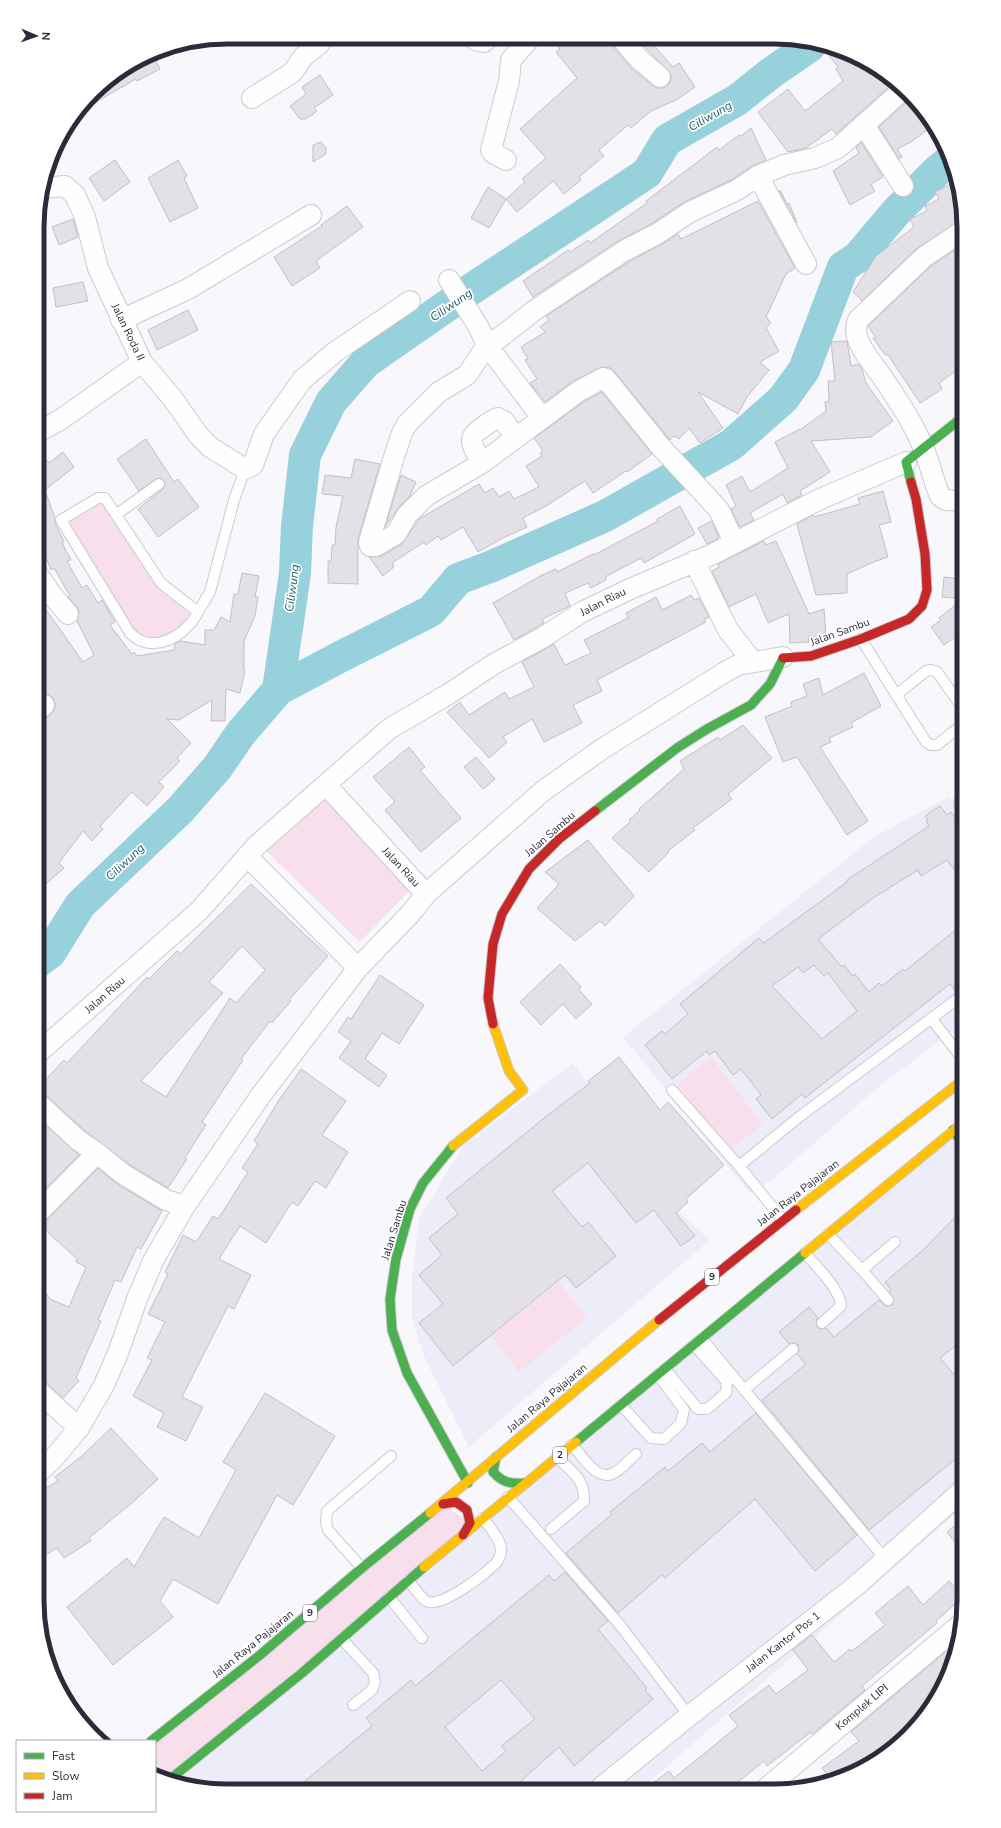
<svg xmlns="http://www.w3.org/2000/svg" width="1001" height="1828" viewBox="0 0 1001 1828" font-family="'Nunito Sans',sans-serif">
<rect width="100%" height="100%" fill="#f8f8fc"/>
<path fill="#ecedf9" d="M948,797L964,818V1023L881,1085L772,1180L750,1194L623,1037L874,837Z
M573,1063L628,1134L620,1140L686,1219L710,1240L469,1447L424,1356L412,1319V1275L419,1219L464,1145Z
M953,1130L964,1147V1506L639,1791L202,1789L169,1780Z"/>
<path fill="#f7dfec" d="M101,497L161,583L198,612L160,644L135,638L63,525Z
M322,793L415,885L360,942L266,851Z
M711,1057L763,1124L730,1151L677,1084Z
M559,1282L587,1318L519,1372L491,1336Z
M443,1504L470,1523L169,1780L155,1777V1741Z"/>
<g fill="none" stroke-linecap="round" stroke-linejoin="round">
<path stroke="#97d1dc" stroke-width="32" d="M278,690L295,573L297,526L305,455L331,402L366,362L461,296L647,173L667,140L737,100L771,73L810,46L813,41
M38,962L50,953L80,905L180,810L217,768L241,733L278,690L338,658L431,611L458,579L490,567L605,516L731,445L783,399L804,370L843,267L858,257L896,212L938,170L951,160"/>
</g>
<path fill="#e3e0e7" stroke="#c2bfc6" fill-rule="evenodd" d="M553,39H611L613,46L631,68L653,86L658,88H663L669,84L671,79V74L638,40H649L673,67L679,63L695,87L676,100L651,111L631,128L628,125L599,150L604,156L579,177L581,180L564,194L553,181L517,212L506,199L525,182L522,179L546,158L520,129L577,78L556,52L560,49Z
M820,44L858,56L884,74L891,85L836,134L832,129L806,148L788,152L758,112L788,89L805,111L843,81L836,69L838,67Z
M152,53L160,69L137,81L136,79L91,105L88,101L101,84Z
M320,75L333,95L314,108L317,111L306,119H300L290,106L306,94L302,87Z
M911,97L923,111L918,113L930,128L911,142L897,149L902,157L899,159L879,127Z
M751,128L766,160L752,166L731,180L684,202L651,224L618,241L533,297L523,281L568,250L570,252L588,240L590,243L647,203L646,201L717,147L719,150L739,135L741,136Z
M321,142L326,148V154L313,162V145Z
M861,142L883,177L871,184L875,191L850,205L833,171L859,153L856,148Z
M115,160L130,182L104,201L89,178Z
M178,160L187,176L184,178L198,208L170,222L148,178Z
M953,183L959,195L963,219L916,249L862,301L853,292L876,256L914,227L910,219L927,211L925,206L939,199L935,192Z
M488,187L506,199L489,228L471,218Z
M780,190L787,204L789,203L797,223L779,191Z
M758,201L795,268L786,274L766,317L771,323L766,328L779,351L760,362L769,370L747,397L738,414L698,392L723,428L700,443L689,428L679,439L674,436L670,440L615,372L610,368L602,367L573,381L545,402L530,383L537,379L525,360L528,359L521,347L545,332L540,327L549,320L546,316L630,261L662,244L678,234L681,239Z
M347,206L363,227L316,261L320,268L292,286L274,257L322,226L321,225Z
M73,219L78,237L59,245L52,227Z
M964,244V309L957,315L964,323V365L939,383L942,389L920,403L888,355H885L873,338H876L868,326L931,266Z
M83,282L88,301L56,307L53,288Z
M188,310L198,330L157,350L148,330Z
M847,341L851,366L858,364L862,369L866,383L893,421L871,437L811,441L830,472L800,491L802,495L787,503L783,494L750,513L754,520L740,527L731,509L736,506L726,485L742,476L750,492L788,468L775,442L800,429V430L826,411L825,402L829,401L828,381H835L831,342Z
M602,392L652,454L627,472L626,471L593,493L585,481L546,506L523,518L527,527L503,538L478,552L463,527L441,540L438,536L426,545L424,542L392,563L394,567L383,576L369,557L382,556L402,544L419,519L479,484L485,493L493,488L499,497L509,491L514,499L539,487L526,466L542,456L540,453L543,451L534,438L585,401Z
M146,439L174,482L178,479L199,507L158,537L138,509L163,489L165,484L164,481L161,478L156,479L139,491L117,459Z
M63,452L74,467L45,490L55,518V523L64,542L62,543L71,560L67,561L82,588L87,585L98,603L102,600L115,622L110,625L132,654L134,652L137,656L174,650L175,644L180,641L205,645V630H214L221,617L230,622L234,594H238L242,573L259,576L255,597H258L255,616L244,641V671H245L240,693L226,689L225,721H211L212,700L179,720L167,719L191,743L177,758L180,761L159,782L164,787L147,806L132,792L100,826L103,829L92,841L83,831L59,863L64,868L38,891V721L45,719L51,714L55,709V703L53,698L48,694H42L38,695V598L83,662L94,655L77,621L79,612L77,607L68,597L70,596L54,568L51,570L38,538V466L47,460L49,463Z
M355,459L380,464L358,539V584L328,583V561H331L332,545H335L336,527L343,496L322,494L325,475L351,478Z
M401,475L416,482L410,496L399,507L385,527Z
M883,491L891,522L879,525L888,557L876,561L847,574V593L816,595L797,524L813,515L814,517L860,504L858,498Z
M680,506L695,534L644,563L641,558L605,577L606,580L591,588L588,583L565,593L570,606L542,619L544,623L514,640L493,603L542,575L556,569L557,572L593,554L594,555L658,521L657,519Z
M712,521L719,538L707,544L698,528Z
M764,541L766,545L776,541L809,614L824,609L826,637H808L809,642L790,643L789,614L768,623L756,594L729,607L712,571L719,567L718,564Z
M944,577L964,579V614L958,620L964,628V631L944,645L931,627L941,620L939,618L963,599L942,597Z
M691,595L694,600L699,598L709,617L704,619L706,622L597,680L602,691L573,705L582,723L544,742L532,719L503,737L507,742L489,758L447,712L460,702L469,715L505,692L509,699L534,687L522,662L554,644L565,665L591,653L584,640L628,618L626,613L656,597L662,610Z
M864,673L881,706L851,723L853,727L829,738L831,742L820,747L868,821L847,835L797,757L783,762L765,717L792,706L791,702L807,696L803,684L819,678L823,695Z
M743,725L772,758L728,794L732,799L693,828L695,830L668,851L669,852L649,872L612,838L630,822L629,820L640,810L639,809L684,769L680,761L718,737L720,740Z
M409,747L425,767L420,770L461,818L421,852L385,810L395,802L373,777Z
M476,757L495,779L483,789L464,767Z
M940,806L947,815L951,812L964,831V883L947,860L921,876L918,870L873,898L818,939L842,967L844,965L853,976L855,974L869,992L879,983L882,986L903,969L905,971L964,923V954L958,959L962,964L955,969L964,979V988L956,992L950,984L805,1098L802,1094L772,1119L756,1099L761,1095L741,1069L733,1075L715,1051L709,1055L707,1051L672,1079L645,1045L662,1031L665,1034L688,1014L680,1004L759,938L764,943L847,882V880L929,826L926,821L928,820L925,816ZM814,965L824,976L828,973L857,1011L822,1039L772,986L798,967L803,973Z
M588,840L634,896L605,926L600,921L575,941L537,908L559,884L545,872Z
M251,884L328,956L289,1000L291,1001L272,1023L270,1021L241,1059L243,1060L202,1122L206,1125L185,1158L187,1159L168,1188L130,1165L85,1131L46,1095L38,1092V1088L64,1060L67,1063L147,977L149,979L177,951L180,954ZM242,946L265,970L236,1003L230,998L166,1097L141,1081L223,993L209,982Z
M560,964L581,987L579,990L592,1004L576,1019L563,1004L541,1025L520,1002Z
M380,975L424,1005L399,1044L382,1033L365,1059L387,1075L379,1087L339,1058L351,1041L338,1032L348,1017L351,1019Z
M619,1057L660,1110L668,1102L724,1165L686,1199L688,1202L676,1213L695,1236L681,1246L654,1210L636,1223L588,1163L552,1191L582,1227L588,1222L616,1256L576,1288L565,1275L453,1366L419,1323L443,1304L419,1275L442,1255L429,1238L458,1214L446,1198L548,1115L590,1083L588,1081Z
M301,1069L346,1101L322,1135L348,1152L326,1188L315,1181L298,1206L292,1202L266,1243L240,1226L219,1259L251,1275L234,1309L228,1306L182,1397L203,1407L186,1441L157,1427L164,1413L133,1396L152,1360L147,1358L165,1322L148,1314L168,1274L165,1272L183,1235L196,1242L213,1216L218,1219L248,1172L242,1168L258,1144L254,1141L279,1100Z
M38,1118L79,1155L37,1197L38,1159Z
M98,1168L117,1184L162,1211L141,1249L137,1247L121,1282L115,1280L98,1320L101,1321L76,1378L79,1381L63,1398L45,1381L37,1379V1280L50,1299L69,1307L86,1267L76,1262L77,1259L40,1225L45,1222Z
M964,1208V1339L940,1358L964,1386V1452L869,1530L762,1400L806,1364L797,1354L799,1351L798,1345L795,1343L789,1344L779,1332L809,1307L818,1318L816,1321L817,1327L820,1329L826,1328L834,1337L879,1300L886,1306L892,1305L894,1298L889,1292L891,1290L885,1282L923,1250Z
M265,1393L335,1436L293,1505L277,1495L218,1604L173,1579L160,1601L173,1617L113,1665L67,1607L127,1558L134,1567L164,1517L199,1538L236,1470L223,1462Z
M37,1406L47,1415L37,1425Z
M756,1413L857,1535L815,1571L755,1499L665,1578L662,1575L618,1613L566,1553L612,1514L610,1512L665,1467L668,1471L702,1443L710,1452Z
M111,1428L158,1479L133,1502L89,1538L91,1541L64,1558L57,1548L37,1560V1493L58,1481L55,1477L83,1455Z
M964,1519V1554L947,1532Z
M565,1572L608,1621L598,1629L647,1688L645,1690L653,1699L574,1766L559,1747L511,1790H294L372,1726L366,1718L411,1680L415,1686L549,1575L554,1581ZM501,1680L535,1719L501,1746L506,1751L482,1771L445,1727Z
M949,1581L963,1597L936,1621L937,1623L862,1686L865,1690L812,1734L811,1732L767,1766L764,1761L727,1791H642L669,1771L674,1778L738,1726L729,1715L769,1685L776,1694L808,1670L793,1650L812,1635L834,1662L850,1649L852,1651L885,1625L875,1613L908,1586L923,1605Z
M957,1642L950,1674L925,1717L880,1759L832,1781L822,1768L859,1741L851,1732Z"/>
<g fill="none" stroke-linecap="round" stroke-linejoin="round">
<g stroke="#cacad2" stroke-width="12">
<path id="lane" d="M117,514L159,484
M198,612C186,636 152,656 130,633L61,520L98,498H105L161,583L198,612L210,592L234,500L245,469
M861,639L926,742L931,745H937L964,723
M896,695L926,671L931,670L937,672L964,710
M959,802L964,809
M931,1018L964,1061
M672,1090L739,1166L799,1117L964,994
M739,1166L783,1220
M828,1234L862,1270L888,1300
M805,1253C815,1265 841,1290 841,1306L822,1323
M862,1270L895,1242
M702,1339L886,1560
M665,1369L698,1409H707L726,1393L727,1382L694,1345
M744,1390L793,1349
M621,1405L651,1438L664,1439L681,1423L684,1410L658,1375
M572,1445C582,1455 595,1480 612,1474C620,1471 629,1460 636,1454
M508,1497L620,1625L689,1716
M551,1529L584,1501C585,1479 572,1472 557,1457
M362,1568L328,1530L326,1522L327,1511L391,1456
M408,1580C413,1586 420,1597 426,1601C440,1610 488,1572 497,1562C499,1559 501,1554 501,1550C501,1539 489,1527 483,1518
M389,1597L422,1638
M342,1639L373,1673L375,1682L372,1690L353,1705"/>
</g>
<g stroke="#cacad2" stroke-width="22">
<path id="street" d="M474,39L478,41L484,42L487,39
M622,39L639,59L660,77
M252,98L293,72L303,57L319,44L317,38
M864,125L903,186
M506,160L493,153L491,150L509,81L511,60L529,39
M758,176L806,264
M43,188L65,186L75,195L85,217L98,268L142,362L173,399L199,436L210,447L245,469L253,465L264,434L302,380L335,352L410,301
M449,280L478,326L487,345L542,418
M121,320L188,289L311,215
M38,432L60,420L142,362
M482,463C474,448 464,439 482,428C487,424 492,420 498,418L504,421L516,438
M964,501L946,500L940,496C933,480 930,463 923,447C913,422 898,401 883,378C873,363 849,339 858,320L924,257L964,230
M734,542L719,510L660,446L606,379L603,378L579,391L482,463L426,496L407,515L396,534L376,546H370L369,542L394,457L402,433L407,424L439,392L467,375L487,345L499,338L535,310L624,251L657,234L690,212L737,190L758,176L784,165L815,158L838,148L895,97L903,88
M694,561L728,630L753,662
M38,575L52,595L68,614
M38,710L44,705
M326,785L426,894
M247,856L358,968
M38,1053L199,911L256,846L389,729L447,695L494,664L542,638L582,612L630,589L713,554L818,500L906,462
M38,1103L78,1140L97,1153L123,1174L166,1200L185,1206
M37,1214L97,1153
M37,1390L79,1428
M37,1474L53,1459L79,1428L104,1385L118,1353L137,1299L154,1259L185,1206L261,1095L358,968L411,913L426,894L543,791L602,749L725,672L738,665L783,657
M598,1790L689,1716L857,1585L964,1489
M763,1791L961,1624"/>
</g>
<g stroke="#cacad2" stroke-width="11">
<path id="fast" d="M911,482L906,462L964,416
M595,811L677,748L707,729L751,705L770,684L783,658
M953,1130L964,1146
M453,1146L423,1183L410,1209L396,1259L390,1299L392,1330L407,1373L468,1483
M576,1442L805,1253
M496,1457L493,1472C503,1483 511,1484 526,1483
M151,1741L260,1655L362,1568L430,1513
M169,1780L302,1673L424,1567"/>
</g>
<g stroke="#cacad2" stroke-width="11">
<path id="slow" d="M453,1146L523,1090L509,1071L493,1024
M796,1210L964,1079
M805,1253L964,1122
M430,1513L659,1320
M424,1567L576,1442"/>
</g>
<g stroke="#cacad2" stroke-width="11">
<path id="jam" d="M783,658L811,656L861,639L909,619L922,606L927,590L925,554L916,499L911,482
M493,1024L488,998L493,944L502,914L529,869L559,839L595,811
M659,1320L796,1210
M443,1504L456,1502L467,1510L470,1523L463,1535"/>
</g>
<use href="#lane" stroke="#fefeff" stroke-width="10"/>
<use href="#street" stroke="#fefeff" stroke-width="20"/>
<use href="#fast" stroke="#4caf50" stroke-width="9"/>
<use href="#slow" stroke="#ffc107" stroke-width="9"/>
<use href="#jam" stroke="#c62828" stroke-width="9"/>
</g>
<g text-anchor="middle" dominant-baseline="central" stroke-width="3.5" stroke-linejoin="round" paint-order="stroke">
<g fill="#fff" stroke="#6b6b74" stroke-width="1">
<rect x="705" y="1269" width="14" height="16" rx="3"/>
<rect x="553" y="1447" width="14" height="16" rx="3"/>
<rect x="303" y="1605" width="14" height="16" rx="3"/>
</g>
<g font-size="10" font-weight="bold" fill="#2b2c39">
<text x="712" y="1277">9</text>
<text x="560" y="1455">2</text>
<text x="310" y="1613">9</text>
</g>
<g font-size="11" fill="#2b2c39" stroke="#fff">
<text transform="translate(128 332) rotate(64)">Jalan Roda II</text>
<text transform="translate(603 602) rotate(-27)">Jalan Riau</text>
<text transform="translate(840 632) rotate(-20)">Jalan Sambu</text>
<text transform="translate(550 834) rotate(-41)">Jalan Sambu</text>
<text transform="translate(401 867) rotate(47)">Jalan Riau</text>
<text transform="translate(105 995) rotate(-41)">Jalan Riau</text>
<text transform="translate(798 1193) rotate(-38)">Jalan Raya Pajajaran</text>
<text transform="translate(394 1230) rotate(-73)">Jalan Sambu</text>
<text transform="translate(547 1398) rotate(-40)">Jalan Raya Pajajaran</text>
<text transform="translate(783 1642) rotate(-38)">Jalan Kantor Pos 1</text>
<text transform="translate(253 1644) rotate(-39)">Jalan Raya Pajajaran</text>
<text transform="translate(862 1707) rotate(-40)">Komplek LIPI</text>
</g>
<g font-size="12" font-style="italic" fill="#1b606a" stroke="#fff">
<text transform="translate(710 116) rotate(-30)">Ciliwung</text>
<text transform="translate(451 305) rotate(-34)">Ciliwung</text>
<text transform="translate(292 588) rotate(-83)">Ciliwung</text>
<text transform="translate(125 862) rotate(-43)">Ciliwung</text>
</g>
</g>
<path d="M0 0H1001V1828H0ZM227 44H774A183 183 0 0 1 957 227V1601A183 183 0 0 1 774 1784H227A183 183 0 0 1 44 1601V227A183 183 0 0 1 227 44Z" fill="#fff" fill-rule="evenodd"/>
<path fill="none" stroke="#2b2c39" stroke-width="5" d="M227 44H774A183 183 0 0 1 957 227V1601A183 183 0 0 1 774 1784H227A183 183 0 0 1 44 1601V227A183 183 0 0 1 227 44Z"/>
<rect x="16" y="1740" width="140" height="72" fill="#ffffff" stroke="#aaabb0"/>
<rect x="24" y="1753" width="20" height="6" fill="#4caf50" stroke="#aaabb0"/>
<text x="52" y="1760" font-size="12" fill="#2b2c39">Fast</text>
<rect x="24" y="1773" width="20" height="6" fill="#ffc107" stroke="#aaabb0"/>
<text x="52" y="1780" font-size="12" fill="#2b2c39">Slow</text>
<rect x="24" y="1793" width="20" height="6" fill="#c62828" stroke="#aaabb0"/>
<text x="52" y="1800" font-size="12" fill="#2b2c39">Jam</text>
<g transform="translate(36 36) rotate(92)" stroke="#ffffff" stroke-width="3" paint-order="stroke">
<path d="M0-3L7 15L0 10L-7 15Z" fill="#2b2c39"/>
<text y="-6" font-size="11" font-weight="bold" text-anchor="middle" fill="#2b2c39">N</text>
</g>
</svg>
